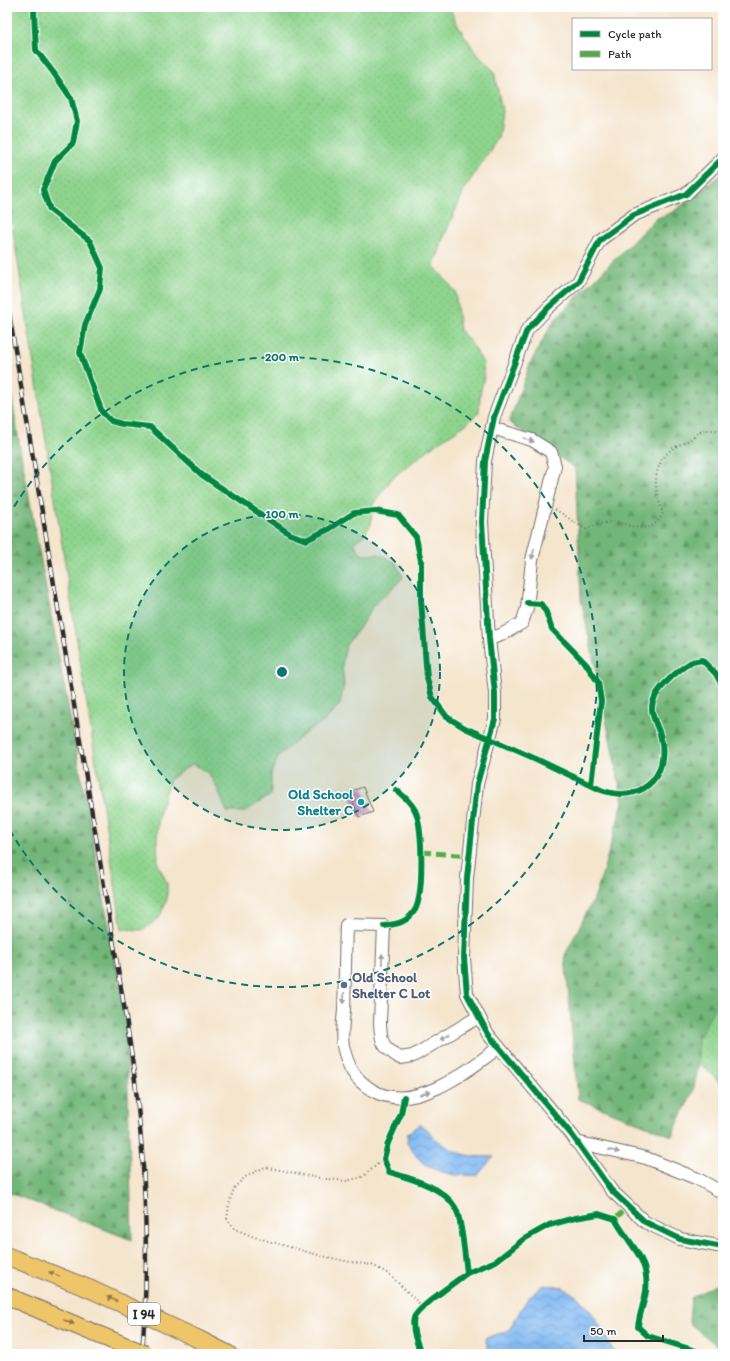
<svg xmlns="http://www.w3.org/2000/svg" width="730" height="1361" viewBox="0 0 730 1361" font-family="Itim,sans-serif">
<defs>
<pattern id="forest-firs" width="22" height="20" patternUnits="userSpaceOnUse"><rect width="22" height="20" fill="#72b679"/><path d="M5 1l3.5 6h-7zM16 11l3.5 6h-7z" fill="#5e9463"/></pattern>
<pattern id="park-dots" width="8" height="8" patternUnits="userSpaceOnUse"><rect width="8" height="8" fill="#8ed48e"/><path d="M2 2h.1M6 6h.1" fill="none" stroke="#7bb67b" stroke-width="1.8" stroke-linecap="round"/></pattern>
<pattern id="water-waves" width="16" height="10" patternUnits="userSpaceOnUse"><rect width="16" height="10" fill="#83b9f2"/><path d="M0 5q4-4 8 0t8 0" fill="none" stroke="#6b97c4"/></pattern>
<pattern id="building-cross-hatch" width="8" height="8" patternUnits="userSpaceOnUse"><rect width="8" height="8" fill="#ce96c5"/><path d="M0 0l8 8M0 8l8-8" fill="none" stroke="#a77ba0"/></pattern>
</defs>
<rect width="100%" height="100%" fill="#fff"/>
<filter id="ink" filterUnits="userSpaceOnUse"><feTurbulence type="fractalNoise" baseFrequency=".025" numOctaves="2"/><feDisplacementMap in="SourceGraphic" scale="8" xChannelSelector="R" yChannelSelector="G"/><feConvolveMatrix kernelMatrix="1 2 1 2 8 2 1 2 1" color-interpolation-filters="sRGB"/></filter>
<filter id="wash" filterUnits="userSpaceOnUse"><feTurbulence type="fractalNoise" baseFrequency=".012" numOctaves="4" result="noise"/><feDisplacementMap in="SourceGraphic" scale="16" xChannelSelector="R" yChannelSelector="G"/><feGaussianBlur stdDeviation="0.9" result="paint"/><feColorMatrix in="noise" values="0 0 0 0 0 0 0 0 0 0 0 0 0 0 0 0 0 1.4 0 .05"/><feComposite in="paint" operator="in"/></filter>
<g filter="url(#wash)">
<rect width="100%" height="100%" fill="#f4e5cd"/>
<path fill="url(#forest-firs)" stroke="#4e7052" d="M723,173V997L708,1022L693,1091L672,1136L578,1099L565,955L597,892L623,802L581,599L575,468L509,422L530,364L554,320L655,219L673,212Z
M7,367L20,448L126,1018L132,1240L7,1192Z
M723,1281V1350L689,1323L691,1298Z"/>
<path fill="url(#park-dots)" stroke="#5c805c" d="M7,7H449L457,24L476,53L494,71L502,111L498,138L465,188L443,239L434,266L455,291L460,330L473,346L483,363L484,378L480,394L479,412L465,425L437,443L392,478L373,504L371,524L365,534L354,543L362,555L379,554L396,563L403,578L373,606L360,627L346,645L342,665L344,684L340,704L324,722L309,730L279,755L271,774V795L244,812H227L218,790L209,773L192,764L170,779L159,814L157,838L158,864L167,883V899L159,918L143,930L122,929L7,192Z
M723,1003V1085L698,1062V1040L716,1004Z"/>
<path fill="url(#water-waves)" stroke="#57728e" d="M419,1125C431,1130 427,1131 435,1138C452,1153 472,1159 494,1156L478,1175C461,1177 438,1174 423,1163C417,1158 412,1150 407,1143L408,1133Z
M543,1285C549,1286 556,1285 561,1287C590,1299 601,1329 615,1354H490L485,1338L508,1331L528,1298Z"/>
<g id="blocks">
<path fill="url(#building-cross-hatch)" d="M363,787L373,812L359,817L349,792Z"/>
</g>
</g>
<g filter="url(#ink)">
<use href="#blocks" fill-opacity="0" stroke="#716c64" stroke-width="1"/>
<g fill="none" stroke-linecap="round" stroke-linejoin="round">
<g stroke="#716c64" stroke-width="14">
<path id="minor" d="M723,158L686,194L634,215L600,240L578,282L549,307L527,330L494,417L485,461L482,522L489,639L495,693V719L477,784L467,878L464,958L467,994L488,1034L572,1135L611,1190L645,1222L680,1239L723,1247
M489,639L501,635L522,623L527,608L532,560L555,466L551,452L532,440L492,428
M478,1017L413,1056L400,1058C383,1047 381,1044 380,1023L384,926L346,925C345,954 345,982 344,1010C343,1021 341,1035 343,1046C348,1067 354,1079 372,1090C413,1115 468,1071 499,1047
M576,1142L646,1158L698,1179L723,1193"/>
</g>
<g stroke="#716c64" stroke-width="19">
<path id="highway" d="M7,1256L90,1289
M7,1296L87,1330
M198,1339L228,1354"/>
</g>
<path stroke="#716c64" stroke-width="2" stroke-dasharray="1 3" stroke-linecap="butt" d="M555,510C566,515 575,524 586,529C593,526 602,523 610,522C631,522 649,540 663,513C653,489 651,463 675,447C680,444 685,443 689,440C694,438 697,433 702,431C707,429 717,430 723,431
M384,1159L362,1177L346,1181L319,1178L265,1167L245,1177L234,1188L229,1204L227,1219L235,1229L254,1237L322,1256L350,1262L372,1265L389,1274L423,1307"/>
<use href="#minor" stroke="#fff" stroke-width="12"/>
<use href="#highway" stroke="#eec569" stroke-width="17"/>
<g stroke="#2b2b2b" stroke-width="4.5">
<path id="rail" d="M7,301L126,1018C144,1129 151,1242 142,1354"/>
</g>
<use href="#rail" stroke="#fff" stroke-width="3" stroke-dasharray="9" stroke-linecap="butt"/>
<g stroke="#716c64" stroke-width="19" stroke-linecap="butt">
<path id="highway-bridge" d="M90,1289L198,1339
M87,1330L145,1354"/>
</g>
<use href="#highway-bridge" stroke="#eec569" stroke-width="17"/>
<path stroke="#54ab44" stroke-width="5" stroke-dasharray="10 5" stroke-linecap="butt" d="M421,852L470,856
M615,1219L628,1206"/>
<g stroke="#fff" stroke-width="8">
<path id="cycleway" d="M36,7L34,12L36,50L53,72L71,98L77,121L73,143L55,161L43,190L50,210L90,241L102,268L100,289L85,325L80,353L102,412L111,421L122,424L150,427L202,475L290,534L306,540L329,529L354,513L375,511L398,515L416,537L421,561V600L427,678L432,697L447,717L465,728L536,759L601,790C639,804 670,779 661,738C659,728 652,719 652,709C651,692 677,671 690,663C694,661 698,661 702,660L716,674L723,687
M723,158L686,194L634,215L600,240L578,282L549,307L527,330L494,417L485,461L482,522L489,639L495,693V719L477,784L467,878L464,958L467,994L488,1034L572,1135L611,1190L645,1222L680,1239L723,1247
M527,603L541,604L546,612L552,629L586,664L598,682L601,701L591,785
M384,926C397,924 407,923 415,910C424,894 423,827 415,810C410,802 404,796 396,790
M404,1097L401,1114L388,1143L384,1159L389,1172C411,1179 442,1186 455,1207C462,1218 465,1259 467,1273C457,1281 417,1308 414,1318C411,1328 417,1345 422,1354
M467,1273L496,1261L524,1239L549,1225L575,1218L599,1214L615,1219C629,1245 650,1258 646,1291C644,1304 639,1315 638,1327L648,1336L706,1354"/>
</g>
<use href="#cycleway" stroke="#00873e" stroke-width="6"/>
</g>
<defs><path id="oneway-solid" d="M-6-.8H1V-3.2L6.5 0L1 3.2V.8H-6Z"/></defs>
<g fill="#a0a0a0">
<use href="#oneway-solid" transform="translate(529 440) rotate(22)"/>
<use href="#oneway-solid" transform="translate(533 554) rotate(103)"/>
<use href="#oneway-solid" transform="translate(382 959) rotate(-88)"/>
<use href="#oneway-solid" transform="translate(344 998) rotate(92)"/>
<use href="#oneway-solid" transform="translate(445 1037) rotate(150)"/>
<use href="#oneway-solid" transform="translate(425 1093) rotate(-19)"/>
<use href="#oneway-solid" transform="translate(614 1151) rotate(13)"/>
</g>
<g fill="#8c784a">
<use href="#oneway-solid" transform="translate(54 1274) rotate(-158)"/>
<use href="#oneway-solid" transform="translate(112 1299) rotate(-155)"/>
<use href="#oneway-solid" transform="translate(69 1322) rotate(23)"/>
</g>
</g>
<circle cx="282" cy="672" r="158" fill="#0f766e" fill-opacity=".12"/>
<g fill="none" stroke="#0f766e" stroke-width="2" stroke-dasharray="7 5">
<circle cx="282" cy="672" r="158"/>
<path d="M8 517A315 315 0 1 1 8 827"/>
</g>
<circle fill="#0f9aa8" stroke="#fff" stroke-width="1.5" cx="361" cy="802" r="4"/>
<circle fill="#5c6f8a" stroke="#fff" stroke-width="1.5" cx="344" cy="985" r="4"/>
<g text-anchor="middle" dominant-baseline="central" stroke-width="3" stroke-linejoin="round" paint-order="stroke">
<rect fill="#fff" stroke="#6b6b6b" stroke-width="1" x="128" y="1303" width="32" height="22" rx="3"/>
<g font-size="13" font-weight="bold" fill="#2b2b2b">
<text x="144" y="1314">I 94</text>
</g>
<g font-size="14" font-weight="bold" fill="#0d838f" stroke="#fff" text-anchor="end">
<text x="353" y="794">Old School<tspan x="353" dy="16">Shelter C</tspan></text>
</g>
<g font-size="14" font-weight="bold" fill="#4e5e75" stroke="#fff" text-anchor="start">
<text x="352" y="977">Old School<tspan x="352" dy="16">Shelter C Lot</tspan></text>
</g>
</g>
<circle cx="282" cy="672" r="6" fill="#0f766e" stroke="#fff" stroke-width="2"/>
<g font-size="12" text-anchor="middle" font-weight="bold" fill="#0f766e" stroke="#fff" stroke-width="3" stroke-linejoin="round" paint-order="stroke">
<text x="282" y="361">200 m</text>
<text x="282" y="518">100 m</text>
</g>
<rect width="730" height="1361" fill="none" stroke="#fff" stroke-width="24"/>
<rect x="572" y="18" width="140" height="52" fill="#ffffff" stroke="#aaaaaa"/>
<rect x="580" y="31" width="20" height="6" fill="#00873e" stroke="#aaaaaa"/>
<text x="608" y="38" font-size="12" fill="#2b2b2b">Cycle path</text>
<rect x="580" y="51" width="20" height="6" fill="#54ab44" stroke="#aaaaaa"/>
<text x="608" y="58" font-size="12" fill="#2b2b2b">Path</text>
<path d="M584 1335v6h79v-6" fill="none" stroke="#2b2b2b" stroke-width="2"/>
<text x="590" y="1335" font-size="12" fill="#2b2b2b" stroke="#ffffff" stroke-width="3" paint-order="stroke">50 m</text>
</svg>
